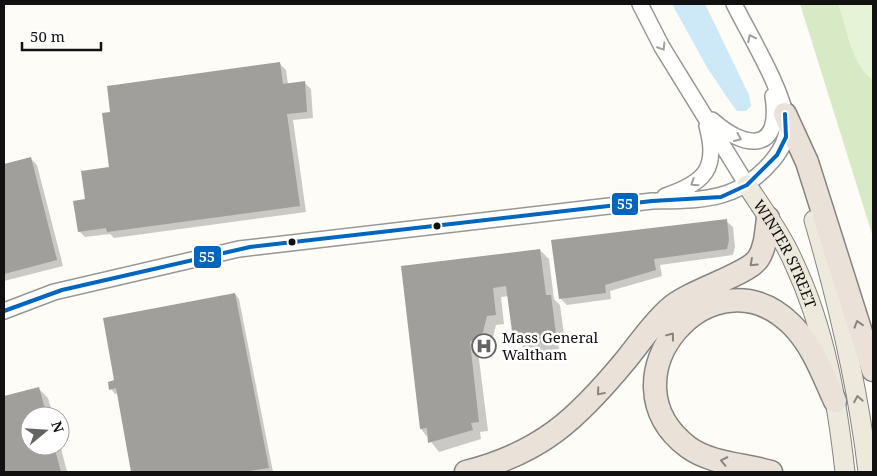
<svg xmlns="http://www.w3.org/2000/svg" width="877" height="476" viewBox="0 0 877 476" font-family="'Noto Serif',serif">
<rect width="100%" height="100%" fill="#fdfcf7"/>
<path fill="#e7f3d7" d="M838,4H873V80C850,63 848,28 838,4Z"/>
<path fill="#d8eac5" d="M800,4H838C848,28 850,63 873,80V237Z"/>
<path fill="#cde8f7" d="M672,4H705L749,95L751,106L746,111H737L733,106L708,69Z"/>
<path fill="#0003" d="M280,64L286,70L288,84L304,82L311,89L313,118L293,120L306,212L114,238L110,234L85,237L79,231L86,200L111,168Z
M31,159L37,165L63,266L4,281V166Z
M726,221L733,227L735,247L733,255L660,265L662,276L610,291L611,299L567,305L560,298Z
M540,250L549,259L554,299L560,305L565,342L558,343L559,349L531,353L523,347L514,338L509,296L501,297L504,324L496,325L492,341L478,351L488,431L480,432L481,439L439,452L421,429L402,267Z
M235,294L239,299L273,472H133L118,393L115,394L111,389L116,381Z
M39,389L48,398L53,416H30V446L60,444L67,472H4V398Z"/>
<path fill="#a19f9c" d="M280,62L283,84L305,81L307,112L287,114L300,206L107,232L106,228L78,232L73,201L85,199L81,171L109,167L102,113L110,112L107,86Z
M31,157L57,260L4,274V164Z
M727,219L729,240L727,249L654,259L656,270L605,285L606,293L559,299L551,240Z
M540,249L546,295H551L556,334H550L551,341L521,344L520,338L513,339L506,286L493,288L496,315L487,316L483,332L470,342L479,422L471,423L473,430L428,443L427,428L420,429L401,266Z
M235,293L269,468L243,472H131L116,388L109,390L108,382L114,380L103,318Z
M39,387L47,416H30V446H54L61,472H4V396Z"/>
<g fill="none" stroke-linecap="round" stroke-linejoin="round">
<g stroke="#979795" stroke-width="18">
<path id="tertiary" d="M640,4L662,47L747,185
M712,120C745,150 782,153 773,96
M665,196C704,183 719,169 707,126
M4,311L54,292L239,249L652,201C702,200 738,202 773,160C782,149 789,137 787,122C782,88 750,36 734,4"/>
</g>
<g stroke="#858482" stroke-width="21">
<g id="primary">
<path id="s1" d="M747,185C763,210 782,235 794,263C825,329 837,400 845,472"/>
<path d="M814,220C838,302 858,387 868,472"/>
</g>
</g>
<g stroke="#858482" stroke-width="25">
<path id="motorway" d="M785,114L807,162L873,370
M466,472C541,453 577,419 625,361C639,344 652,324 669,309C690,290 747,275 758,259C766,247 766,232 768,218
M771,472C744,464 711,464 688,447C598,379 712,245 792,325C813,346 823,375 835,401"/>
</g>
<use href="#tertiary" stroke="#fffffe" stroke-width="15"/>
<use href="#primary" stroke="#ede9dc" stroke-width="19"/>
<use href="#motorway" stroke="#eae1d8" stroke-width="22"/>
<g stroke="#fff" stroke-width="8">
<path id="bus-1" d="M4,311L62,290L250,247L652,201L721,197L747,185L777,155L786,137L785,114"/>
</g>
<use href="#bus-1" stroke="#0065bd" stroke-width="4"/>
</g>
<defs><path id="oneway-chevron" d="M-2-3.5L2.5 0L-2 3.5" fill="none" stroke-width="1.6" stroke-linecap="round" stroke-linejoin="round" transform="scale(1.25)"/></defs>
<g stroke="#a0a09f">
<use href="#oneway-chevron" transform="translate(751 38) rotate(-117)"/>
<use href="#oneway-chevron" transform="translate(662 47) rotate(58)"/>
<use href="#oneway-chevron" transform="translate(738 138) rotate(24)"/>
<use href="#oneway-chevron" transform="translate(694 183) rotate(147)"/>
</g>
<g stroke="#88837e">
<use href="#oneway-chevron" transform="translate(753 263) rotate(137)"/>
<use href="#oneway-chevron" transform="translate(858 324) rotate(-107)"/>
<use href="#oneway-chevron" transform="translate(671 336) rotate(-53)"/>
<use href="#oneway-chevron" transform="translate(600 392) rotate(130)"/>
<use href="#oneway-chevron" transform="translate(724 461) rotate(-168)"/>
</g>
<use stroke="#8a8881" href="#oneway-chevron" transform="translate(858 399) rotate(-100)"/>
<defs>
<g id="hospital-ring" transform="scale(1.25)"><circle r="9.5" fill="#fff" stroke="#646362" stroke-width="1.5"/><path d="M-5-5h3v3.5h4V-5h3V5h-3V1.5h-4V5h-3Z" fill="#646362"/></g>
</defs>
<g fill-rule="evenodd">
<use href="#hospital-ring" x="484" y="346"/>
</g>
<g fill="#111" stroke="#fff" stroke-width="2">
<circle cx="437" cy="226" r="4.5"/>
<circle cx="292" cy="242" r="4.5"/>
</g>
<g text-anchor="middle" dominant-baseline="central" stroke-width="5" stroke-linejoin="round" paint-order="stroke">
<g font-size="15" fill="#111" stroke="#fff">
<text stroke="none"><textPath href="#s1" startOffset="79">WINTER STREET</textPath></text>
</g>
<g font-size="15" fill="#111" stroke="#fff" text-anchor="start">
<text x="502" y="337">Mass General<tspan x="502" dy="17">Waltham</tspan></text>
</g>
</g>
<g stroke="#fff" stroke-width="2">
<rect x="611" y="192" width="28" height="24" rx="5" fill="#0065bd"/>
<rect x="193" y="245" width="29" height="24" rx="5" fill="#0065bd"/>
</g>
<g font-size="14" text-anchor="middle" font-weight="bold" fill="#fff">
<text x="625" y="209">55</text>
<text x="207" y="262">55</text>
</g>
<rect width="877" height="476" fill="none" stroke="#111111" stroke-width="10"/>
<g transform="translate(45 431) rotate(72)"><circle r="24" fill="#ffffff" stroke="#a0a0a0"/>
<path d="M0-4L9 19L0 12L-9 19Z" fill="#646362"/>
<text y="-8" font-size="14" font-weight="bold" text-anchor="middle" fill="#111111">N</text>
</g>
<path d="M22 42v8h79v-8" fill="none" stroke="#111111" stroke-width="2.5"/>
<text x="30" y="42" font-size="15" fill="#111111" stroke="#ffffff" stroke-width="4" paint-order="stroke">50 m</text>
</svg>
